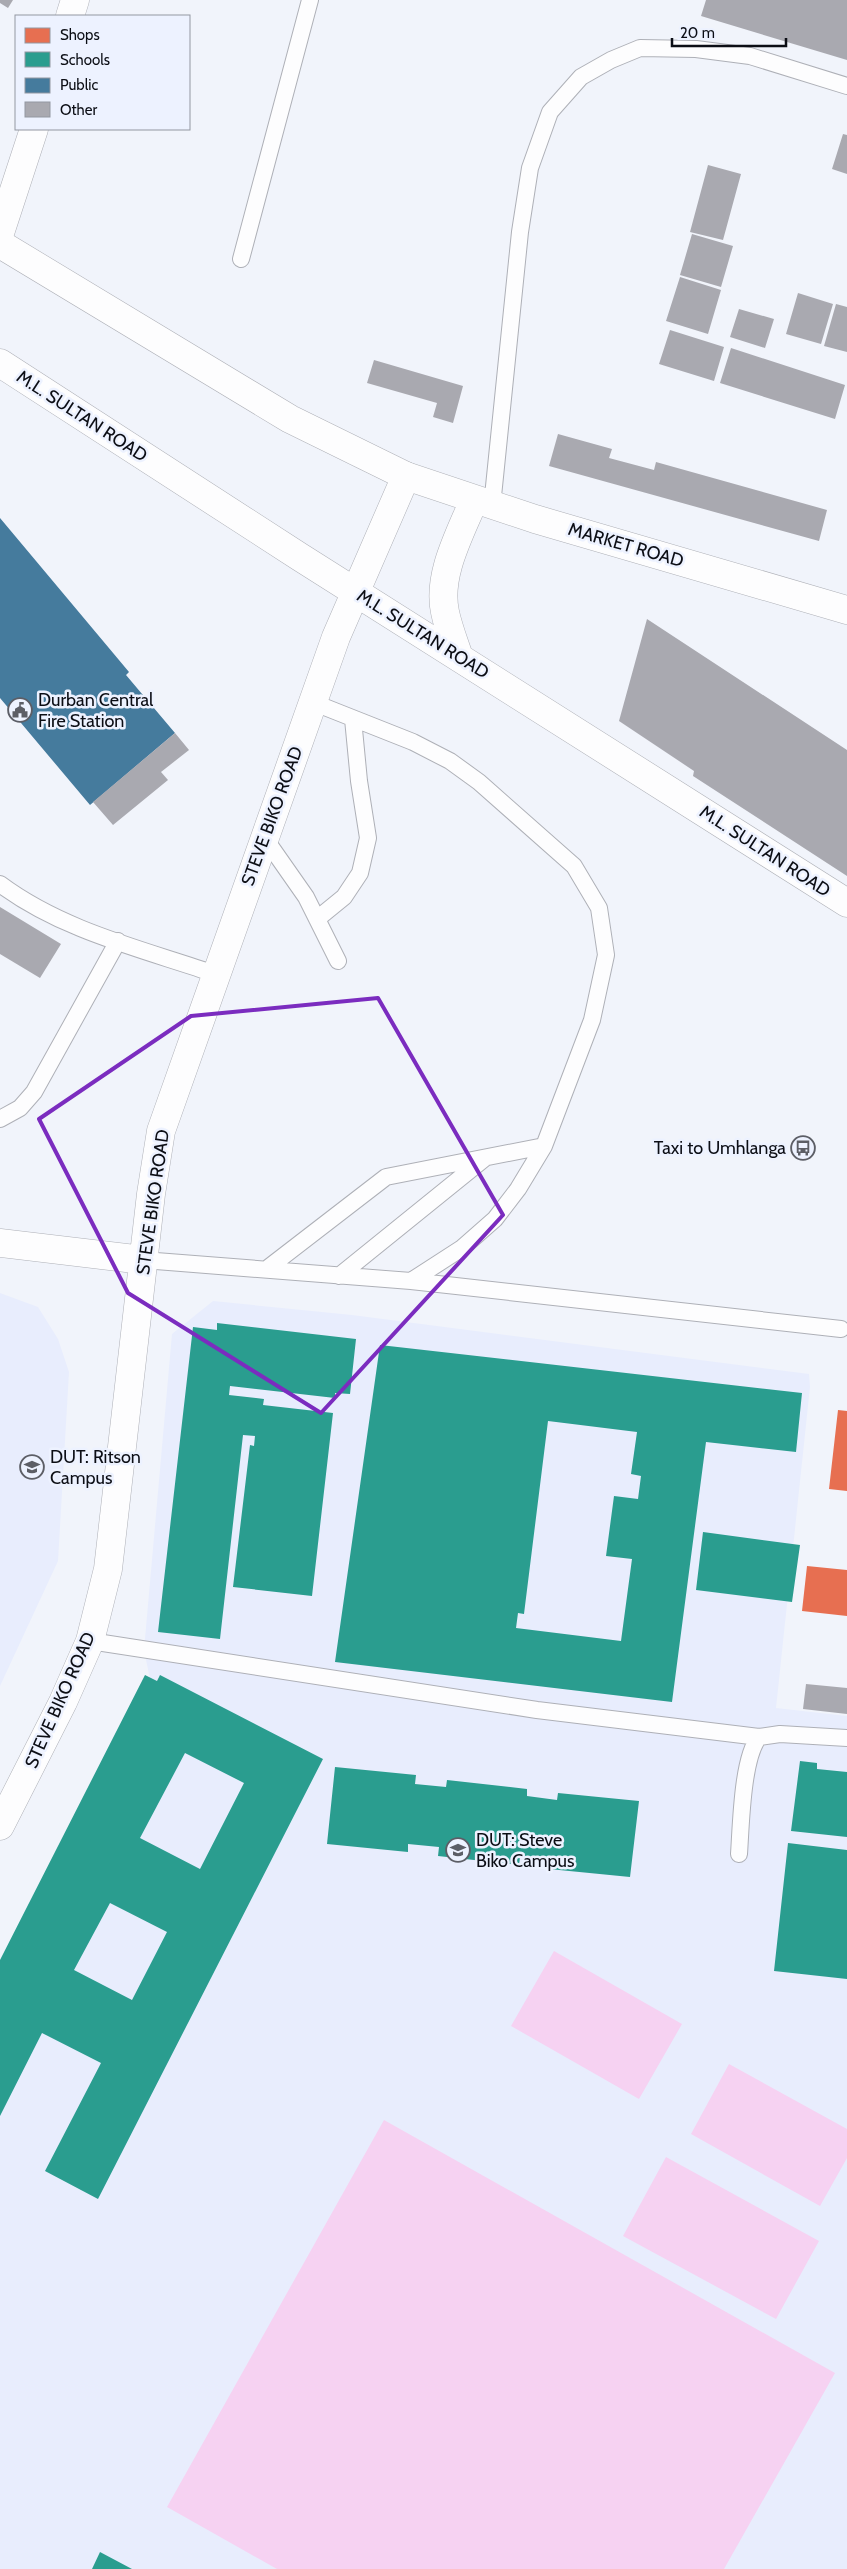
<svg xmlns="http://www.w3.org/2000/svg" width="847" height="2569" viewBox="0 0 847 2569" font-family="Cabin,sans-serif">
<rect width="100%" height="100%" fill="#f1f4fb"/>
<path fill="#e8edfd" d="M0,1293L38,1307L58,1339L69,1372L58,1561L0,1686Z
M213,1301L352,1315L809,1374L810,1387L776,1708L847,1716V2569H0V1985L152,1689L144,1650L172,1334Z"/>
<path fill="#f6d2f2" d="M554,1951L682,2024L639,2099L511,2026Z
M729,2064L847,2129V2158L820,2206L691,2134Z
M384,2120L835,2373L724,2569H277L167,2507Z
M666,2157L819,2241L776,2319L623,2236Z"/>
<path fill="#e76f51" d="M838,1410L847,1411V1491L829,1489Z
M807,1566L847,1570V1616L802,1611Z"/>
<path fill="#2a9d8f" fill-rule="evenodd" d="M217,1323L356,1339L350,1394L335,1393V1398L230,1386L229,1395L264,1399L263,1405L333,1413L312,1596L233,1587L250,1445L254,1446L255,1436L243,1435L220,1639L158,1632L193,1327L217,1330Z
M380,1345L802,1393L796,1452L706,1442L672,1702L335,1662ZM548,1421L637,1432L631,1474L641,1476L638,1499L614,1496L606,1556L632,1559L621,1641L516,1628L518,1613L524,1614Z
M703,1532L800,1545L792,1602L696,1590Z
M145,1675L157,1681L160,1675L323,1759L98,2199L45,2171L101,2063L42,2033L0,2116V1960ZM185,1753L244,1783L200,1869L140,1838ZM110,1903L167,1932L132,2000L74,1970Z
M800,1761L817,1763V1769L847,1772V1837L791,1831Z
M335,1767L416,1775L415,1784L446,1787L447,1780L527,1789V1796L557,1800L558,1793L639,1801L630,1877L549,1869L550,1860L520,1857L519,1865L438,1856L439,1847L408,1844V1852L327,1844Z
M788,1843L847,1850V1979L774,1971Z
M100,2552L132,2569H92Z"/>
<path fill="#457b9d" d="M0,518L129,672L126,675L175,733L90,805L0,698Z"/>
<path fill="#a9a9b0" d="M0,0H13L8,8L0,3Z
M706,0H847V60L701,16Z
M843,134L847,135V174L832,169Z
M708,165L741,174L723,240L690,232Z
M692,234L733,246L721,287L680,275Z
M680,277L721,290L708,334L666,321Z
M798,293L833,304L821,344L786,334Z
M836,304L847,307V352L824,346Z
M739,309L774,319L765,348L730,337Z
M670,330L724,347L714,381L659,364Z
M731,348L845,385L835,419L720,383Z
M374,360L463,386L453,423L433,417L437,403L367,383Z
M558,434L612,449L609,458L654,470L656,462L827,510L819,541L549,466Z
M647,619L847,750V876L693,776L694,771L619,721Z
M175,733L189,750L161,772L168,780L113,825L93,802Z
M0,907L61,944L40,978L0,954Z
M806,1684L847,1688V1714L803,1709Z"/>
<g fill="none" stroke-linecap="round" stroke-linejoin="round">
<g stroke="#aeb0b7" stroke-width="18">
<path id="lane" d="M241,259L310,0
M492,506L520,232L530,168L550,112L581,77L611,60L640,48L696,49L750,56L847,86
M312,702L413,742L450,761L479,782L574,866L599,908L606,955L592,1020L544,1146L518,1189L495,1219L462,1248L411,1281
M264,837L306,897L338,961
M0,884C63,931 142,949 215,974
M317,919L344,897L360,873L368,838L359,781L353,719
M0,1119L20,1108L34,1092L118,941
M143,1260L411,1281L841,1329
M268,1268L386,1177L544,1146
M339,1276L485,1158
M90,1641L537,1710L759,1737
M739,1854C741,1826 742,1758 759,1737L780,1734L847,1738"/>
</g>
<g stroke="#aeb0b7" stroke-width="29">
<path id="street" d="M70,16L75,0
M0,233L34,129
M0,1243L143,1260
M0,1826L63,1702L90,1641L108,1569L151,1194L161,1131L336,637L406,476"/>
</g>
<g stroke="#aeb0b7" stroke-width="29">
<path id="secondary" d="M0,244L290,419L406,476L535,519L847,610
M0,363L300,557L847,903
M459,657C454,642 448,627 445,612C437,575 460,534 474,500"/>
</g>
<use href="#lane" stroke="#fdfdfe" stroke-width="16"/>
<use href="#street" stroke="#fdfdfe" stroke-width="28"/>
<use href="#secondary" stroke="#fdfdfe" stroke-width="28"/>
</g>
<path fill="none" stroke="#7b2cbf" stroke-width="4" stroke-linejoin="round" d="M378,998L503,1215L321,1413L128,1293L39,1119L191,1016Z"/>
<defs>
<g id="civic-ring" transform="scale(1.25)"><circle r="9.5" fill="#edf2ff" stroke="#5c5e66" stroke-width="1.5"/><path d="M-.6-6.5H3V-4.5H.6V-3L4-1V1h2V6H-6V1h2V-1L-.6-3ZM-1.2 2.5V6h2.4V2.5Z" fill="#5c5e66"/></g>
<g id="bus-ring" transform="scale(1.25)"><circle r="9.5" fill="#edf2ff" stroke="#5c5e66" stroke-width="1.5"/><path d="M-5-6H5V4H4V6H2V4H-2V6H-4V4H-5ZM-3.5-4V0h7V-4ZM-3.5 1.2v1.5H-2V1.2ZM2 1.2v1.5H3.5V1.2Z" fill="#5c5e66"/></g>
<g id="university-ring" transform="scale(1.25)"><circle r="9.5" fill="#edf2ff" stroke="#5c5e66" stroke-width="1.5"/><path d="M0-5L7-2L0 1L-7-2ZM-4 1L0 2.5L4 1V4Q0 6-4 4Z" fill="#5c5e66"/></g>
</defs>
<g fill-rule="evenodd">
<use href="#civic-ring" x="20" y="710"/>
<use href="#bus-ring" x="803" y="1148"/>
<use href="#university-ring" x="32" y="1467"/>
<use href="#university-ring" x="458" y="1850"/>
</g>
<g text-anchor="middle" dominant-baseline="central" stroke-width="5" stroke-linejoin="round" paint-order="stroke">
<g font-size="18" fill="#0c0e15" stroke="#edf2ff">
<text transform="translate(82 416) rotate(33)">M.L. SULTAN ROAD</text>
<text transform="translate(626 545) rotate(16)">MARKET ROAD</text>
<text transform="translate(423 634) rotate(32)">M.L. SULTAN ROAD</text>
<text transform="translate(272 816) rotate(-70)">STEVE BIKO ROAD</text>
<text transform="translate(765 851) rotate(33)">M.L. SULTAN ROAD</text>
<text transform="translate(153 1202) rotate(-82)">STEVE BIKO ROAD</text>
<text transform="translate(60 1700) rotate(-66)">STEVE BIKO ROAD</text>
</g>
<g font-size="18" fill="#0c0e15" stroke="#edf2ff" text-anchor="start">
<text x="38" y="700">Durban Central<tspan x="38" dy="21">Fire Station</tspan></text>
<text x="786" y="1148" text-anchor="end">Taxi to Umhlanga</text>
<text x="50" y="1457">DUT: Ritson<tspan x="50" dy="21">Campus</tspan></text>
<text x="476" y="1840">DUT: Steve<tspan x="476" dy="21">Biko Campus</tspan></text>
</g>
</g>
<rect x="15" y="15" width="175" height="115" fill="#edf2ff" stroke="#9397a1"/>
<rect x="25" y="28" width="25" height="15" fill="#e76f51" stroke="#9397a1"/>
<text x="60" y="40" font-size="15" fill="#0c0e15">Shops</text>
<rect x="25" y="52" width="25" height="15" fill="#2a9d8f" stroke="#9397a1"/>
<text x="60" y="65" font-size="15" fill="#0c0e15">Schools</text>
<rect x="25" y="78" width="25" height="15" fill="#457b9d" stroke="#9397a1"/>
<text x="60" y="90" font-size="15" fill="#0c0e15">Public</text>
<rect x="25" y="102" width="25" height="15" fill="#a9a9b0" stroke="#9397a1"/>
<text x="60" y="115" font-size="15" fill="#0c0e15">Other</text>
<path d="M672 38v8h114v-8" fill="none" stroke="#0c0e15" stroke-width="2.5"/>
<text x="680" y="38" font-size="15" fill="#0c0e15" stroke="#edf2ff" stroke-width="4" paint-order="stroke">20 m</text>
</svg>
